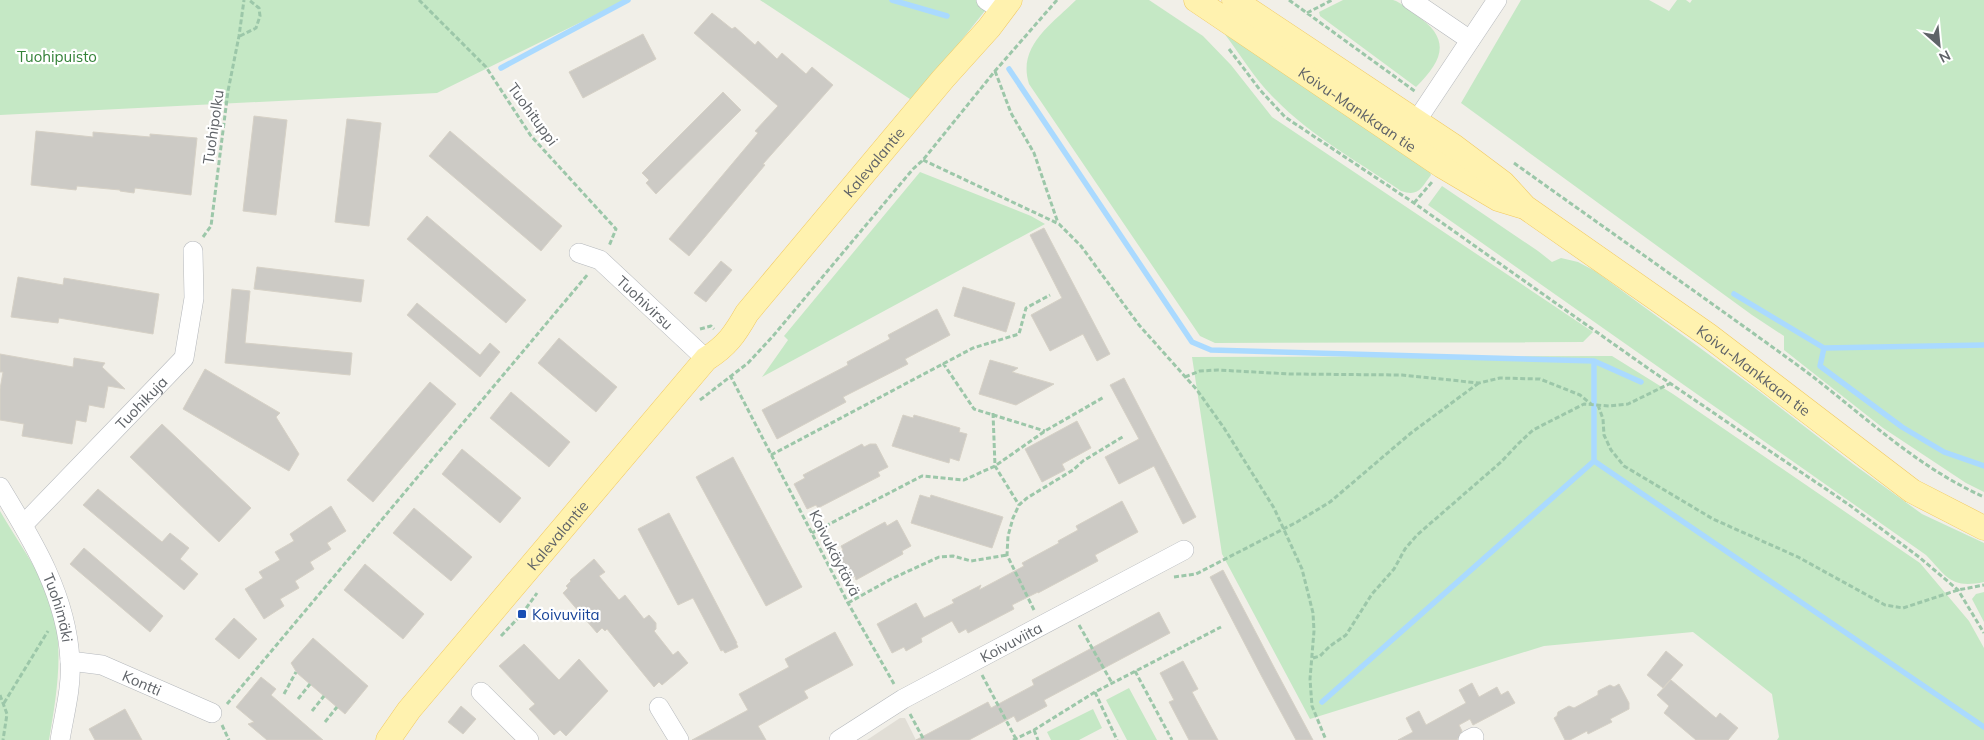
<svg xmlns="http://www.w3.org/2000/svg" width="1984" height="740" viewBox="0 0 1984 740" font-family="Mulish,sans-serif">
<rect width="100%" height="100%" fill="#f1efe8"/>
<path fill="#e1ded6" d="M900,718H905L916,740H867Z"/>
<path fill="#c5e8c5" d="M0,0H626L437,93L0,115Z
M760,0H998L984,12L913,101Z
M1076,0H1149L1203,36L1231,65L1272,117L1593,332L1583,342L1215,343L1200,336L1029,84C1017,46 1052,24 1076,0Z
M1343,0C1355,0 1382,0 1393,0C1401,2 1410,11 1416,15C1452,39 1443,60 1416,87L1320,16L1319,12Z
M1521,0H1649L1669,11L1677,0H1686L1690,3L1692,0H1984V492L1966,483L1883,428L1784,350V336L1752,315L1461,103Z
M1224,33L1429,169L1431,175C1421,188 1419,197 1401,191C1359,162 1311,136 1275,99C1256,81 1240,54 1224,33Z
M920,172L1031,216L1045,224L762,377L788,340L784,336Z
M1442,186L1538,251L1552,262L1561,258L1578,262L1595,271L1756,389L1853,464L1922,514L1984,543V582C1951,589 1947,577 1926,555L1428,205Z
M1612,356L1673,394L1920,563L1969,621L1984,648V740H1777L1779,737L1772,694L1693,632L1544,646L1310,719L1222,554L1192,357Z
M0,511C13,534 29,556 41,579C68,630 58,687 49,740H0Z
M1984,592V622L1972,599L1976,594Z
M1129,688L1157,740H1127L1106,700Z
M1093,709L1102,728L1079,740H1051L1047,732Z"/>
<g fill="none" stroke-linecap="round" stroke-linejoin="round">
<path stroke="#aadaff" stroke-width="5.5" d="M892,0L947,16
M501,68L628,0
M1009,69L1192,342L1211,350L1594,361L1641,382
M1734,294L1824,348L1984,345
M1824,348L1820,366L1902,427L1944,452L1984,466
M1594,461L1984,727
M1322,702L1594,461V361"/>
</g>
<path fill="#cccac5" stroke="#d6d1c6" d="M712,13L732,29L735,27L755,45L758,41L777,59L782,53L806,74L812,67L833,85L763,164L765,165L689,256L669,239L758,133L755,131L778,106L694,33Z
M643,34L656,59L583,98L569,72Z
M723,92L741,110L656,194L646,183L649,180L642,173Z
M254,116L287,120L276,215L243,211Z
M347,119L381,123L369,226L335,222Z
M36,131L93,137V132L150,137V134L197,138L191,195L135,188L134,193L120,191V190L77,186L76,190L31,185Z
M450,131L562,226L541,251L429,156Z
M427,216L526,300L506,323L407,239Z
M1044,228L1110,354L1097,361L1083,334L1050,351L1031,315L1062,298L1030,235Z
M721,261L732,270L706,302L694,293Z
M257,267L364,280L361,302L254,289Z
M18,277L63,285L64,278L159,294L153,334L59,318L58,323L11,317Z
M963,287L1015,303L1006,332L954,316Z
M232,289L250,291L245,343L352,353L350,375L225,363Z
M417,303L480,355L490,343L500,352L480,377L407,315Z
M937,309L950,335L905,359L908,364L843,397L846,402L777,439L762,410L848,365L847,362L890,339L888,335Z
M559,338L617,387L596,412L538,363Z
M0,354L73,367L74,358L105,363L102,367L125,389L108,386L104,408L89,405L86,422L76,420L72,444L22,436L24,424L0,420V389L3,372H0Z
M990,360L1018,368L1012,372L1054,384L1016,405L979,394Z
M205,369L280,413L276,417L299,454L289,471L183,409Z
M1124,378L1196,517L1183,524L1154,466L1119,484L1105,457L1139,439L1110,385Z
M430,382L456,404L373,502L347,480Z
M511,392L570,442L549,467L490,418Z
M903,415L913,418L914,415L946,424L960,428L959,432L967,434L959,461L950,458L949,463L892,446Z
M1077,421L1091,448L1062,464L1065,470L1042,482L1025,449Z
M162,424L251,508L219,542L130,457Z
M862,444L864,447L870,444H876L888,467L878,472L880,476L818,508L816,505L807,509L794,484L805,478L803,475Z
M462,449L521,498L500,523L442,474Z
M733,457L802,587L766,606L696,477Z
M98,489L162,542L170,533L189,548L180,559L198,574L184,590L83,505Z
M920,495L930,498L931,495L1003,517L992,548L911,523Z
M1122,501L1138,532L1095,555L1098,561L1038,593V592L1012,605L1014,609L968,633L966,629L959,633L952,621L921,638L922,642L906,651L904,647L892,653L877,624L916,603L924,618L954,603L952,600L981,585L979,590L1024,566L1022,563L1059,543L1058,541L1078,530L1076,526Z
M331,506L346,531L327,543L331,549L310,562L314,569L295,581L299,588L280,599L284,606L264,619L245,589L263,578L259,572L280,560L275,552L294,541L290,534Z
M414,508L472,557L451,581L393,533Z
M669,513L737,643H736L738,647L725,653L723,650L721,651L693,598L678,605L638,529Z
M897,520L911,546L902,551L903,554L856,580L855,576L846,581L832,555L843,550L841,546L870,530L885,522L887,526Z
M84,548L163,616L150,632L70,564Z
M594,559L605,572L599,576L619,600L625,595L644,619L649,615L656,623V629L654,631L673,655L678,651L688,663L662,685L659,682L654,687L607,629L605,631L602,628L597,633L563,593L568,588L566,586L571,581L570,580Z
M365,564L424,614L403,639L344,590Z
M1223,570L1275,669L1313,740H1296L1262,677L1210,577Z
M1159,612L1170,633L1044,700L1047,706L1017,722L1014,716L969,740H916L988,702L991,708L1034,685L1032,680Z
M234,618L257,639L239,659L215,639Z
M835,632L853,665L804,691L808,698L758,726L766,740H692L748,710L739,694L789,667L785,659Z
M313,638L368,686L345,714L297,673L291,663Z
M524,644L559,680L579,659L608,691L566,736L560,730L554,735L529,709L535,704L499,666Z
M1666,651L1683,665L1663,688L1647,675Z
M1183,661L1198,689L1192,692L1218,740H1189L1169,702L1174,700L1160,673Z
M261,677L276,689L271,695L323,740H267L248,724L254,722L236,707Z
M1671,680L1716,718L1720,713L1738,728L1728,740H1696L1664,713L1669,706L1657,695Z
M1472,683L1479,697L1497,687L1501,695L1508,691L1515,703L1473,725L1470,719L1459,725L1462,731L1457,740H1398L1413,732L1406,718L1419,711L1426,725L1466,703L1459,690Z
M1619,684L1629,703V709L1610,719L1612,722L1588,734L1587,731L1570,740H1565L1554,718L1557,716L1558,712L1569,706L1574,708L1598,695V691L1610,685L1614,687Z
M461,706L476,719L463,734L448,722Z
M125,709L142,740H95L89,729Z"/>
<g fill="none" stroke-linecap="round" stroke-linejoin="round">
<g stroke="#b5b8bc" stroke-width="20">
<g id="minor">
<path d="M986,0L1003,11"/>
<path d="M1411,0L1470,40"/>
<path d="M1409,132L1497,0"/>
<path id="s1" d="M579,253L600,260L706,359"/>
<path id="s2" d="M0,487C33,541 67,596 70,661C72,687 64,715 60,740"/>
<path id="s3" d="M23,525L184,358L194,298L193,251"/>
<path id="s4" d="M70,661L102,665L212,713"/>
<path d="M481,692L529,740"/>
<path d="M659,707L679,740"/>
<path id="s5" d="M839,740L903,699L1184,550"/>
<path d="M1468,740L1474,737"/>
</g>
</g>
<g stroke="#f2c960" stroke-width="25">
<g id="major">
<path id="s6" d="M1196,0L1442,166L1498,199L1521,206"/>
<path id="s7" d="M1234,0L1455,147L1503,183L1525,207L1708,335L1912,491L1984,528"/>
<path id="s8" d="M388,740L409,710L706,359C727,346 735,334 747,313L943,79L989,28L1010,0"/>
</g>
</g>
<path stroke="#9cc7a9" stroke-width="3" stroke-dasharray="5 2.5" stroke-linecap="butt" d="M419,0L486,67L531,136L616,229L609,246
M1289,0L1416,92
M1307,13L1332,0
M240,36L256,28L260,16L259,8L249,0
M1229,49L1260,90L1285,117L1414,203L1649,369L1848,504L1919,557L1958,590L1984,633
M995,71L1011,113L1034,153L1058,223
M923,160L1059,224L1081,246L1139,325L1197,390L1224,428L1274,508L1302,569L1313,613L1314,631L1310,679L1312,706L1326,740
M1514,163C1609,231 1705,298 1800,367C1862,413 1913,465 1984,497
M1414,203L1432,182
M203,237L211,226L228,91L239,36L244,0
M700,329L711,326L714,329
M943,363L974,409L1045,431
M730,375L848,603L894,684
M1185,377L1200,371L1218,370L1290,374L1402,375L1479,383L1500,378L1540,379L1580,395L1591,404
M700,400L748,363L773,336L913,169L923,160L995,71L1057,0
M1598,405L1603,419L1604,435L1611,450L1624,466L1713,519L1798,557L1885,605L1903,608L1958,590L1984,585
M993,413L995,466L1019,505
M771,455L973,348L1019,334L1026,308L1050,295
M812,533L922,476L964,480L995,466L1045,431L1104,397
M1174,577L1196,574L1297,522L1330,502L1411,433L1480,382
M848,603L891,579L939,557L953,556L971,561L1007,555
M1034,610L1007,555L1008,536L1013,518L1019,505L1027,498L1073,470L1083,461L1124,436
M1079,625L1112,683
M501,636L522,614L537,593
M1313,658L1320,656L1330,646L1346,635L1372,594L1394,569L1405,549L1417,535L1501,462L1519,443L1533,430L1584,404L1609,406L1628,404L1671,383
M1135,671L1172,740
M982,675L1016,739
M1095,692L1117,740
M284,694L296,672
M0,695L7,714L3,740
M298,699L310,684
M4,703L48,631
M227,704L588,274
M312,711L324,696
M910,714L924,740
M325,722L337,707
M222,725L229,740
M1034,730L1038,740
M1013,740L1034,730L1095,692L1221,627"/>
<use href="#minor" stroke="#fff" stroke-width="19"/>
<use href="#major" stroke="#fff2af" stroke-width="24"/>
</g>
<rect fill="#1a4fb4" stroke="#fff" stroke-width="2" x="517" y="609" width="10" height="10" rx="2.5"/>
<g text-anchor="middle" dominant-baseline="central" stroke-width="4.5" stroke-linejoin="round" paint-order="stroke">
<g font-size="15" fill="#348238" stroke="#fff">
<text x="57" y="56">Tuohipuisto</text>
</g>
<g font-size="15" fill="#5f6368" stroke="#fff">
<text stroke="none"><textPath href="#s6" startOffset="195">Koivu-Mankkaan tie</textPath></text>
<text transform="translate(533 114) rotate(54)">Tuohituppi</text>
<text transform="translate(213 127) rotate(-82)">Tuohipolku</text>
<text stroke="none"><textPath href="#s8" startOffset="756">Kalevalantie</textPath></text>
<text stroke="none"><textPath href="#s1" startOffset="84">Tuohivirsu</textPath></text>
<text stroke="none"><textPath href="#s7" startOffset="639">Koivu-Mankkaan tie</textPath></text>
<text stroke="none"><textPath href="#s3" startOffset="170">Tuohikuja</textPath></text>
<text stroke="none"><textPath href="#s8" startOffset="266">Kalevalantie</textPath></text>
<text transform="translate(835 553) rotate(63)">Koivukäytävä</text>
<text stroke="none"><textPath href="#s2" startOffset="135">Tuohimäki</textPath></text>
<text stroke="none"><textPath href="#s5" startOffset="198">Koivuviita</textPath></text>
<text stroke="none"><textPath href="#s4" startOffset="76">Kontti</textPath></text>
</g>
<g font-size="15" fill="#164399" stroke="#fff" text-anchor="start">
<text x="532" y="614">Koivuviita</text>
</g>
</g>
<g transform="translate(1939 45) rotate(153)" stroke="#ffffff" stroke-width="4" paint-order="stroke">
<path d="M0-4L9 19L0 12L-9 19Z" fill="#5f6368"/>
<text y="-8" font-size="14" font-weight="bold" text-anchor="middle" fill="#5f6368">N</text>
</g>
</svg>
